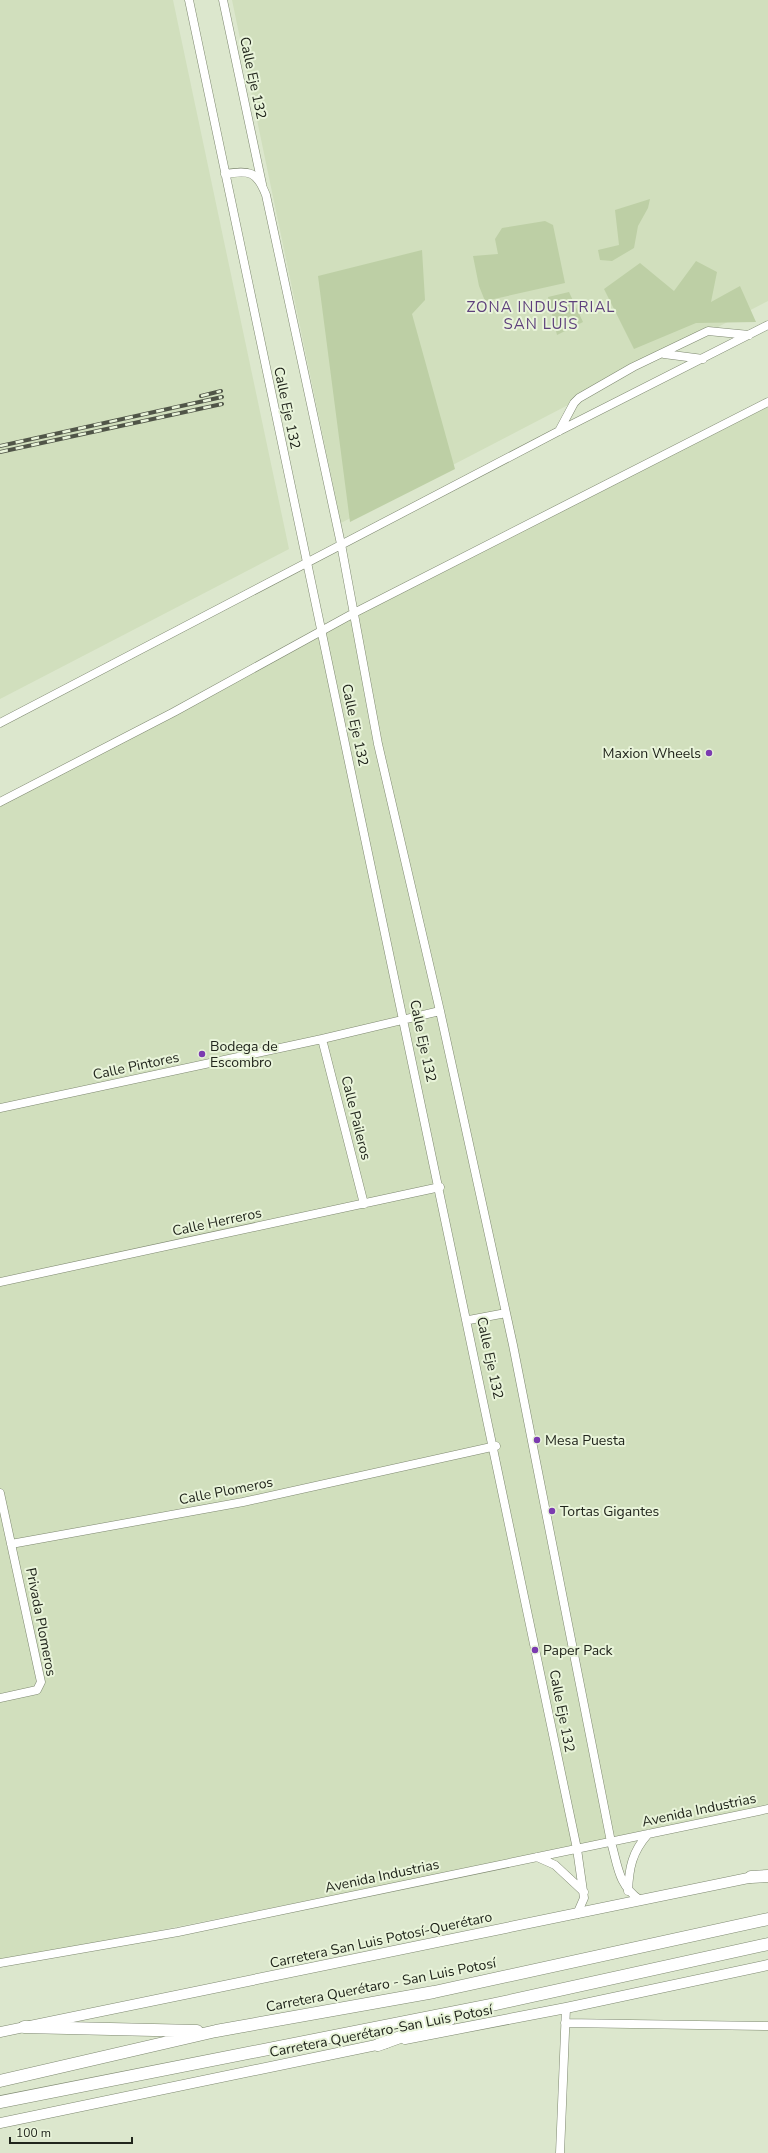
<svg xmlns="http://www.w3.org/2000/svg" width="768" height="2153" viewBox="0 0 768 2153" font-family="'Nunito Sans',sans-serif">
<rect width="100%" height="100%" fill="#dce7cd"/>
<path fill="#d1dfbd" d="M0,0H173L289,549L0,699Z
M232,0H768V301L341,523Z
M768,400V1804L566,1849L0,1962V802Z"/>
<path fill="#bdcfa5" d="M650,199L648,208L638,226L634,248L612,261L600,260L598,250L619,245L615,210Z
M545,221L553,225L565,283L485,301L479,286L473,256L498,254L495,239L502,228Z
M422,250L425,300L412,314L455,469L350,522L318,276Z
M696,261L717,272L711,302L740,286L756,322L696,323L634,349L604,289L640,263L674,291Z
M569,292L583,322L557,335L548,297Z"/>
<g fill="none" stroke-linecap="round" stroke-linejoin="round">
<g stroke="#7e8870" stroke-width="9">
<path id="minor" d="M189,0C317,617 452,1232 577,1849L584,1898L577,1914
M223,0L262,184
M225,174C249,170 257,171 266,195L341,544L378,744L440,1011L513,1345L611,1842C618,1866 618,1885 640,1900
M664,354L703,359
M559,431L574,403L579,398L633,367L708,331L749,335
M0,723L559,431L768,325
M0,802L174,712L354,613L768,402
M322,1039L364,1204
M0,1108L322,1039L440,1011
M0,1282L440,1187
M469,1320L506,1313
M0,1493L41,1682L37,1690L0,1698
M11,1544L243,1502L496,1446
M537,1857L555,1865L584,1892
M628,1891C629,1868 632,1852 648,1834
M0,1963L178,1932L768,1809
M565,2023L768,2026
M560,2153L566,2008"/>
</g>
<g stroke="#7e8870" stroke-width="11">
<path id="major" d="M0,2032L758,1876
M405,2039L566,2008L768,1965
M0,2123L386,2043"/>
</g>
<g stroke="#7e8870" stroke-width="13">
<path id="highway" d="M751,1877L768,1876
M24,2027L197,2031
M378,2045L450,2019
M0,2081L216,2031L434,1992L768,1919
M0,2102L491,2005L768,1944"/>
</g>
<use href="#minor" stroke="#fff" stroke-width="8"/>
<use href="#major" stroke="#fff" stroke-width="10"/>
<use href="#highway" stroke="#fff" stroke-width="12"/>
<g stroke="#505548" stroke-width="4">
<path id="rail" d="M201,396L221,391
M0,446L222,397
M0,452L222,404"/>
</g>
<use href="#rail" stroke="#e9f4da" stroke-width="2.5" stroke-dasharray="8" stroke-linecap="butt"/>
</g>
<g fill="#7b3bb0" stroke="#e9f4da" stroke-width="1.5">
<circle cx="709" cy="753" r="4"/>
<circle cx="202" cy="1054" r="4"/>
<circle cx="537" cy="1440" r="4"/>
<circle cx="552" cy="1511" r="4"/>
<circle cx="535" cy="1650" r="4"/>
</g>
<g text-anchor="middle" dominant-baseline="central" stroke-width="4" stroke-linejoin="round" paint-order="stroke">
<g font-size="14" fill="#21251c" stroke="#e9f4da">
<text transform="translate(253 78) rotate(78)">Calle Eje 132</text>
<text transform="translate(287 408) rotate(78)">Calle Eje 132</text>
<text transform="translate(355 725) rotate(78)">Calle Eje 132</text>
<text transform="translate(423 1041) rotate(78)">Calle Eje 132</text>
<text transform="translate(136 1066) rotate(-12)">Calle Pintores</text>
<text transform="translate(356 1118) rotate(76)">Calle Paileros</text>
<text transform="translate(217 1222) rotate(-12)">Calle Herreros</text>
<text transform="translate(490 1358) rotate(78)">Calle Eje 132</text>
<text transform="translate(226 1491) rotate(-11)">Calle Plomeros</text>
<text transform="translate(41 1622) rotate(79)">Privada Plomeros</text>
<text transform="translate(562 1711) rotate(79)">Calle Eje 132</text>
<text transform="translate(699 1810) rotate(-12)">Avenida Industrias</text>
<text transform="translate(382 1876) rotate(-12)">Avenida Industrias</text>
<text transform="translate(381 1940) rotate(-12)">Carretera San Luis Potosí-Querétaro</text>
<text transform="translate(381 1985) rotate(-11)">Carretera Querétaro - San Luis Potosí</text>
<text transform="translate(381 2031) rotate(-11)">Carretera Querétaro-San Luis Potosí</text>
</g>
<g font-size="14" fill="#21251c" stroke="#e9f4da" text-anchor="start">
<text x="701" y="753" text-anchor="end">Maxion Wheels</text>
<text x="210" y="1046">Bodega de<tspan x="210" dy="16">Escombro</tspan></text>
<text x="545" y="1440">Mesa Puesta</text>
<text x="560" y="1511">Tortas Gigantes</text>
<text x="543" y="1650">Paper Pack</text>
</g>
<g font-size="15" letter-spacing="1" fill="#5e407c" stroke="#e9f4da">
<text x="541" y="307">ZONA INDUSTRIAL<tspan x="541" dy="17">SAN LUIS</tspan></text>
</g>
</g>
<path d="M10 2137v6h122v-6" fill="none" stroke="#21251c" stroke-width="2"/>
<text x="16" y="2137" font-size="12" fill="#21251c" stroke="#e9f4da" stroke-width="3" paint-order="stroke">100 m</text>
</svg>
